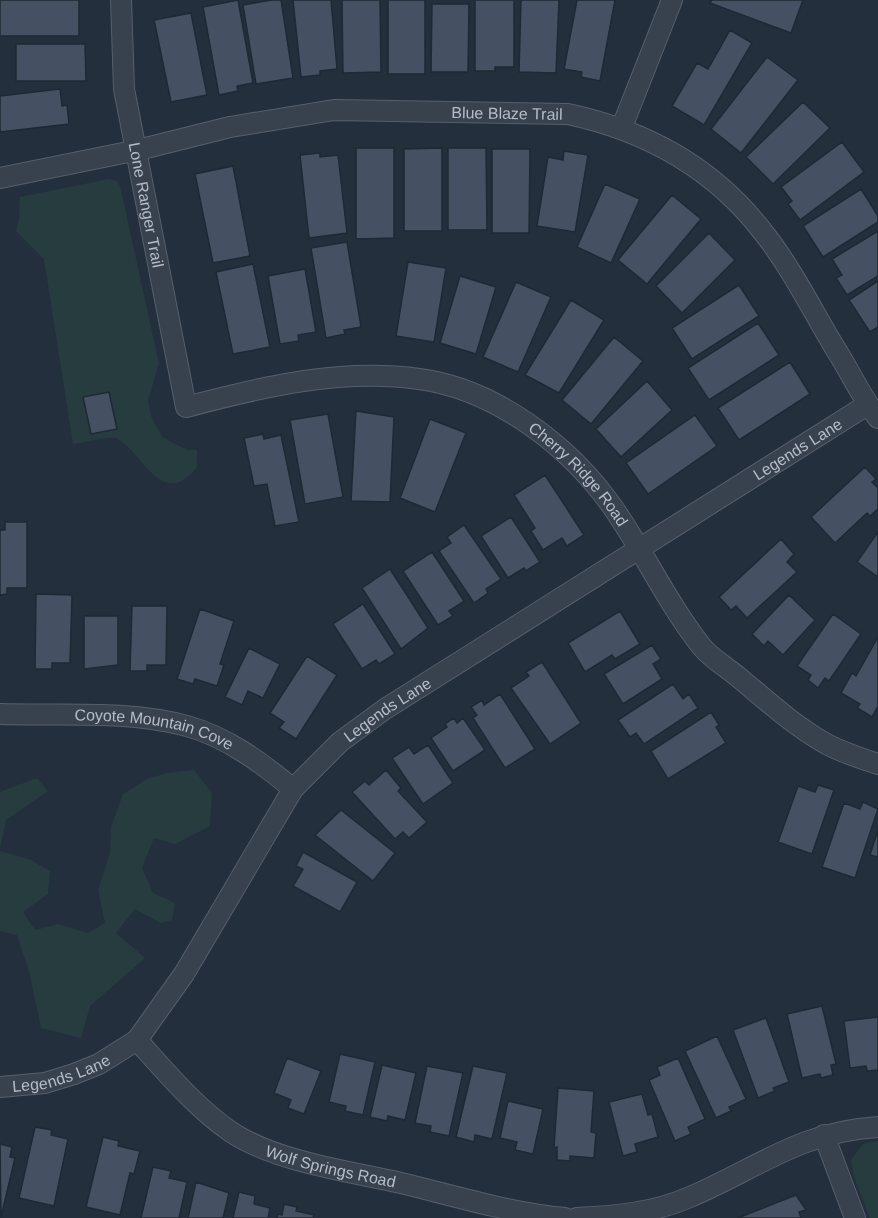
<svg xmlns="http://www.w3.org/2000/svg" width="878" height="1218" viewBox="0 0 878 1218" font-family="Helvetica,sans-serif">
<rect width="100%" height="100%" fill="#242f3e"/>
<path fill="#263c3f" d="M109,179L117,181L120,186L159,363L148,401L151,416L162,437L187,450H197V467C161,514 139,445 115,438C105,436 84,443 73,444L44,259L16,231L19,219L20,197Z
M194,770L212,793L210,826L175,844L154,838L142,868L153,893L175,903L172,920L161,923L135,909L116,933L145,958L90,1006L81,1038L41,1028L29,971L17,935L0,931V851L31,860L50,871L48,894L23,912L35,930L58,924L88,933L105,923L98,890L110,853L111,827L123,794L147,779L167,773Z
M37,778L48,791L6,820L0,848V792Z
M878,1141V1218H870L854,1177L851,1160L863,1144Z"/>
<path fill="#455162" stroke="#1f2835" stroke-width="1.5" d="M0,0H79V36H0Z
M238,0L253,83L237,86L238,91L219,95L203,7Z
M272,0H281L293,78L256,84L243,5Z
M293,0H331L337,69L320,71V75L301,77Z
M342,0H380L381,72L343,73Z
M388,0H425V74H388Z
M475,0H514V67H495V71H475Z
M521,0H559L556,73L519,72Z
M577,0H615L600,81L581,77L582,72L564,69Z
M712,0H803L791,33L710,3Z
M432,4H469L468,72H431Z
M191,13L207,95L171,102L154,20Z
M730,30L752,43L704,125L672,106L697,63L708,69Z
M16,44H85L86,81H16Z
M767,57L798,80L741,153L711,129Z
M60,89L62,106L67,105L69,124L0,132V96Z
M803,102L830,128L773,184L746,157Z
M842,142L864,172L800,220L788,204L792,201L781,187Z
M356,148H394V238L356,239Z
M442,148V231H404V149Z
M448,148H486L487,230H448Z
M492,149H530L529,233H492Z
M564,151L588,155L575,232L537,226L548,157L563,160Z
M320,153V157L338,155L347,233L309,238L300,155Z
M233,166L250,256L213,263L195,174Z
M605,184L640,199L611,263L577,247Z
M861,189L878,216V222L823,257L803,226Z
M672,195L701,219L647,284L618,260Z
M878,231V276L847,295L836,278L842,275L832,259Z
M709,233L735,260L682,313L656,286Z
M347,242L361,327L344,330L345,334L326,338L311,248Z
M408,262L446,268L434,342L396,336Z
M253,264L270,347L233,354L216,272Z
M305,269L316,332L298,335L299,341L280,344L268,276Z
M460,276L496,287L476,354L440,343Z
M878,281V327L870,332L849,300Z
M516,282L551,297L518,372L483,357Z
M739,285L759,316L692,359L672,328Z
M571,300L604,320L559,393L525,375Z
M758,323L779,355L709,400L688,368Z
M614,337L643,361L591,424L562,400Z
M790,362L810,394L739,440L718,408Z
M647,381L672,410L621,457L596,429Z
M109,392L117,429L91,434L83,397Z
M356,411L394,417L390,502L351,501Z
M328,414L343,497L305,504L290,420Z
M695,415L717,446L648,494L626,463Z
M430,419L466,433L435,512L400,498Z
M263,434L264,439L281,435L299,522L275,526L267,484L254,486L244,438Z
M865,467L876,479L872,482L878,488V509L870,516L867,513L835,543L811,517Z
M545,475L584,535L567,546L562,538L543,550L531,531L535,528L514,495Z
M511,517L540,562L526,571L524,568L508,578L481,536Z
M5,522H27V588H7V594L0,595V530H5Z
M464,525L501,579L486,589L488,593L474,603L439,551L451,543L447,537Z
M878,532V577L857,562Z
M781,539L794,554L787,562L797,572L747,618L736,606L731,610L719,597Z
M432,552L464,601L449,611L453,616L438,625L403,571Z
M390,569L428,628L401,649L362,588Z
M36,594L72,595L70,663H52V669H35Z
M789,595L815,620L783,655L768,641L764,646L752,634Z
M363,604L395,654L379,664L376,660L362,669L333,624Z
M132,606H167L166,665H147V671H130Z
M200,609L234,621L220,664L224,665L217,686L195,679L193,684L177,679Z
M620,611L640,644L615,659L612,655L585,672L568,643Z
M833,614L861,634L829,681L825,678L818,688L808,680L811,675L797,666Z
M84,616H118V665L84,669Z
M878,637V706L872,717L857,708L860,704L841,693L852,673L856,676Z
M652,645L661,659L653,664L662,679L623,704L604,674Z
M249,648L280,664L263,698L248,691L242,705L225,697Z
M307,656L337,675L296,739L279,728L284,722L270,713Z
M542,662L581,723L550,744L511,688L529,676L526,672Z
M673,684L683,699L689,694L698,708L644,744L636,733L630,737L618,720Z
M500,694L535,749L505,768L473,718L477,715L471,707L482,700L484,705Z
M711,712L719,725L716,727L726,743L668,779L651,751Z
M454,718L457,723L463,718L485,750L453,771L431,738L447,727L445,724Z
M428,745L453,783L423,804L392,758L409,747L414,754Z
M386,770L401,788L398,791L427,822L409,838L403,832L395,839L352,792L365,781L369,785Z
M818,785L834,790L812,854L778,842L798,786L815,792Z
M863,802L878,809L855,878L822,867L844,803L860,809Z
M341,810L395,853L373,881L315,835Z
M878,830V857L870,855Z
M303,852L357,882L340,912L293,886L303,869L296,866Z
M822,1006L836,1064L831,1065L833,1075L821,1078L820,1074L802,1078L787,1014Z
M878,1017V1070L867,1071L866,1066L850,1068L844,1021Z
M766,1018L789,1082L773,1088L775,1091L758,1098L733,1030Z
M717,1036L746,1099L729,1107L731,1111L716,1118L685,1051Z
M340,1054L375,1062L363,1115L345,1111L346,1106L329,1102Z
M287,1058L321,1071L304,1114L288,1108L291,1100L274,1093Z
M678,1058L705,1119L688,1127L691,1134L675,1141L649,1080L660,1075L657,1067Z
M382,1065L416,1073L405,1120L388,1116L387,1121L370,1117Z
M427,1066L463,1073L449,1136L430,1132L431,1126L415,1123Z
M473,1066L507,1073L492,1139L475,1135L474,1142L456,1137Z
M558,1088L594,1091L591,1132L596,1133L594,1158L570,1156V1161L557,1160V1147L554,1148Z
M642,1094L648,1115L652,1114L658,1137L635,1144L637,1152L623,1156L609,1102Z
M508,1101L543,1109L533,1154L515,1150L517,1142L500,1138Z
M35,1127L52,1130L51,1135L68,1139L54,1206L19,1198Z
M103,1137L119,1141L118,1146L140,1151L134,1174L130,1173L120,1215L86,1207Z
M0,1144L12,1147L10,1157L15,1158L1,1217Z
M153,1167L171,1171L169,1178L187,1182L179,1218H141Z
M196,1182L229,1193L223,1218H188Z
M239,1192L255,1196L254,1204L270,1208L268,1218H233Z
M796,1195L806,1210L799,1212L801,1218H738Z
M284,1204L297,1207L296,1211L314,1215L313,1218H277L278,1214L282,1215Z"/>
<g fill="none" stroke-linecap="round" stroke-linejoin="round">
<g stroke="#565f6c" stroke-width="22">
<g id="minor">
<path id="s1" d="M121,0L124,89L186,407C261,387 341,368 419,379C496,389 571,447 614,509C645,554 668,604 702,647C711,658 726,667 737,676C765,699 792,724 823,742C840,752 860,758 878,764"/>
<path d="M622,127L672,0"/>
<path id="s2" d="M0,178L138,150L230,127L334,110L568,114C647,131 713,167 763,232C791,267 812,310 835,348C850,371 861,397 878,418"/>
<path id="s3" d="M0,714C61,716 128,710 187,726C227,737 262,763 293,789"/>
<path id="s4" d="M137,1040C166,1072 195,1107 231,1132C277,1162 348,1171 401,1183C455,1196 510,1213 565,1218"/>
<path id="s5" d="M0,1087L45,1083L74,1074L99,1064L137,1040L184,974L293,789L340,742L385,709L867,405"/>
<path d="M824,1135L855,1218"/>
<path d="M577,1218C615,1216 654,1213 690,1197C758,1168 799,1132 878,1127"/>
</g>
</g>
<use href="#minor" stroke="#38414e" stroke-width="20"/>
</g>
<g text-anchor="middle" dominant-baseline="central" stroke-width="6" stroke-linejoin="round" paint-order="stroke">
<g font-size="16" fill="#b4bcc9" stroke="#1d2633">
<text stroke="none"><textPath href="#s2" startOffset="514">Blue Blaze Trail</textPath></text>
<text stroke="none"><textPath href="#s1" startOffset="207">Lone Ranger Trail</textPath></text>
<text stroke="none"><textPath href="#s5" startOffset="1053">Legends Lane</textPath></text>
<text stroke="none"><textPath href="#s1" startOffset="840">Cherry Ridge Road</textPath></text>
<text stroke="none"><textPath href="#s5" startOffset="567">Legends Lane</textPath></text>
<text stroke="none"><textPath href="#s3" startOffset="156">Coyote Mountain Cove</textPath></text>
<text stroke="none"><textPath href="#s5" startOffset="63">Legends Lane</textPath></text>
<text stroke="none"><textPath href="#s4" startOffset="238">Wolf Springs Road</textPath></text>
</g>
</g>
</svg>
